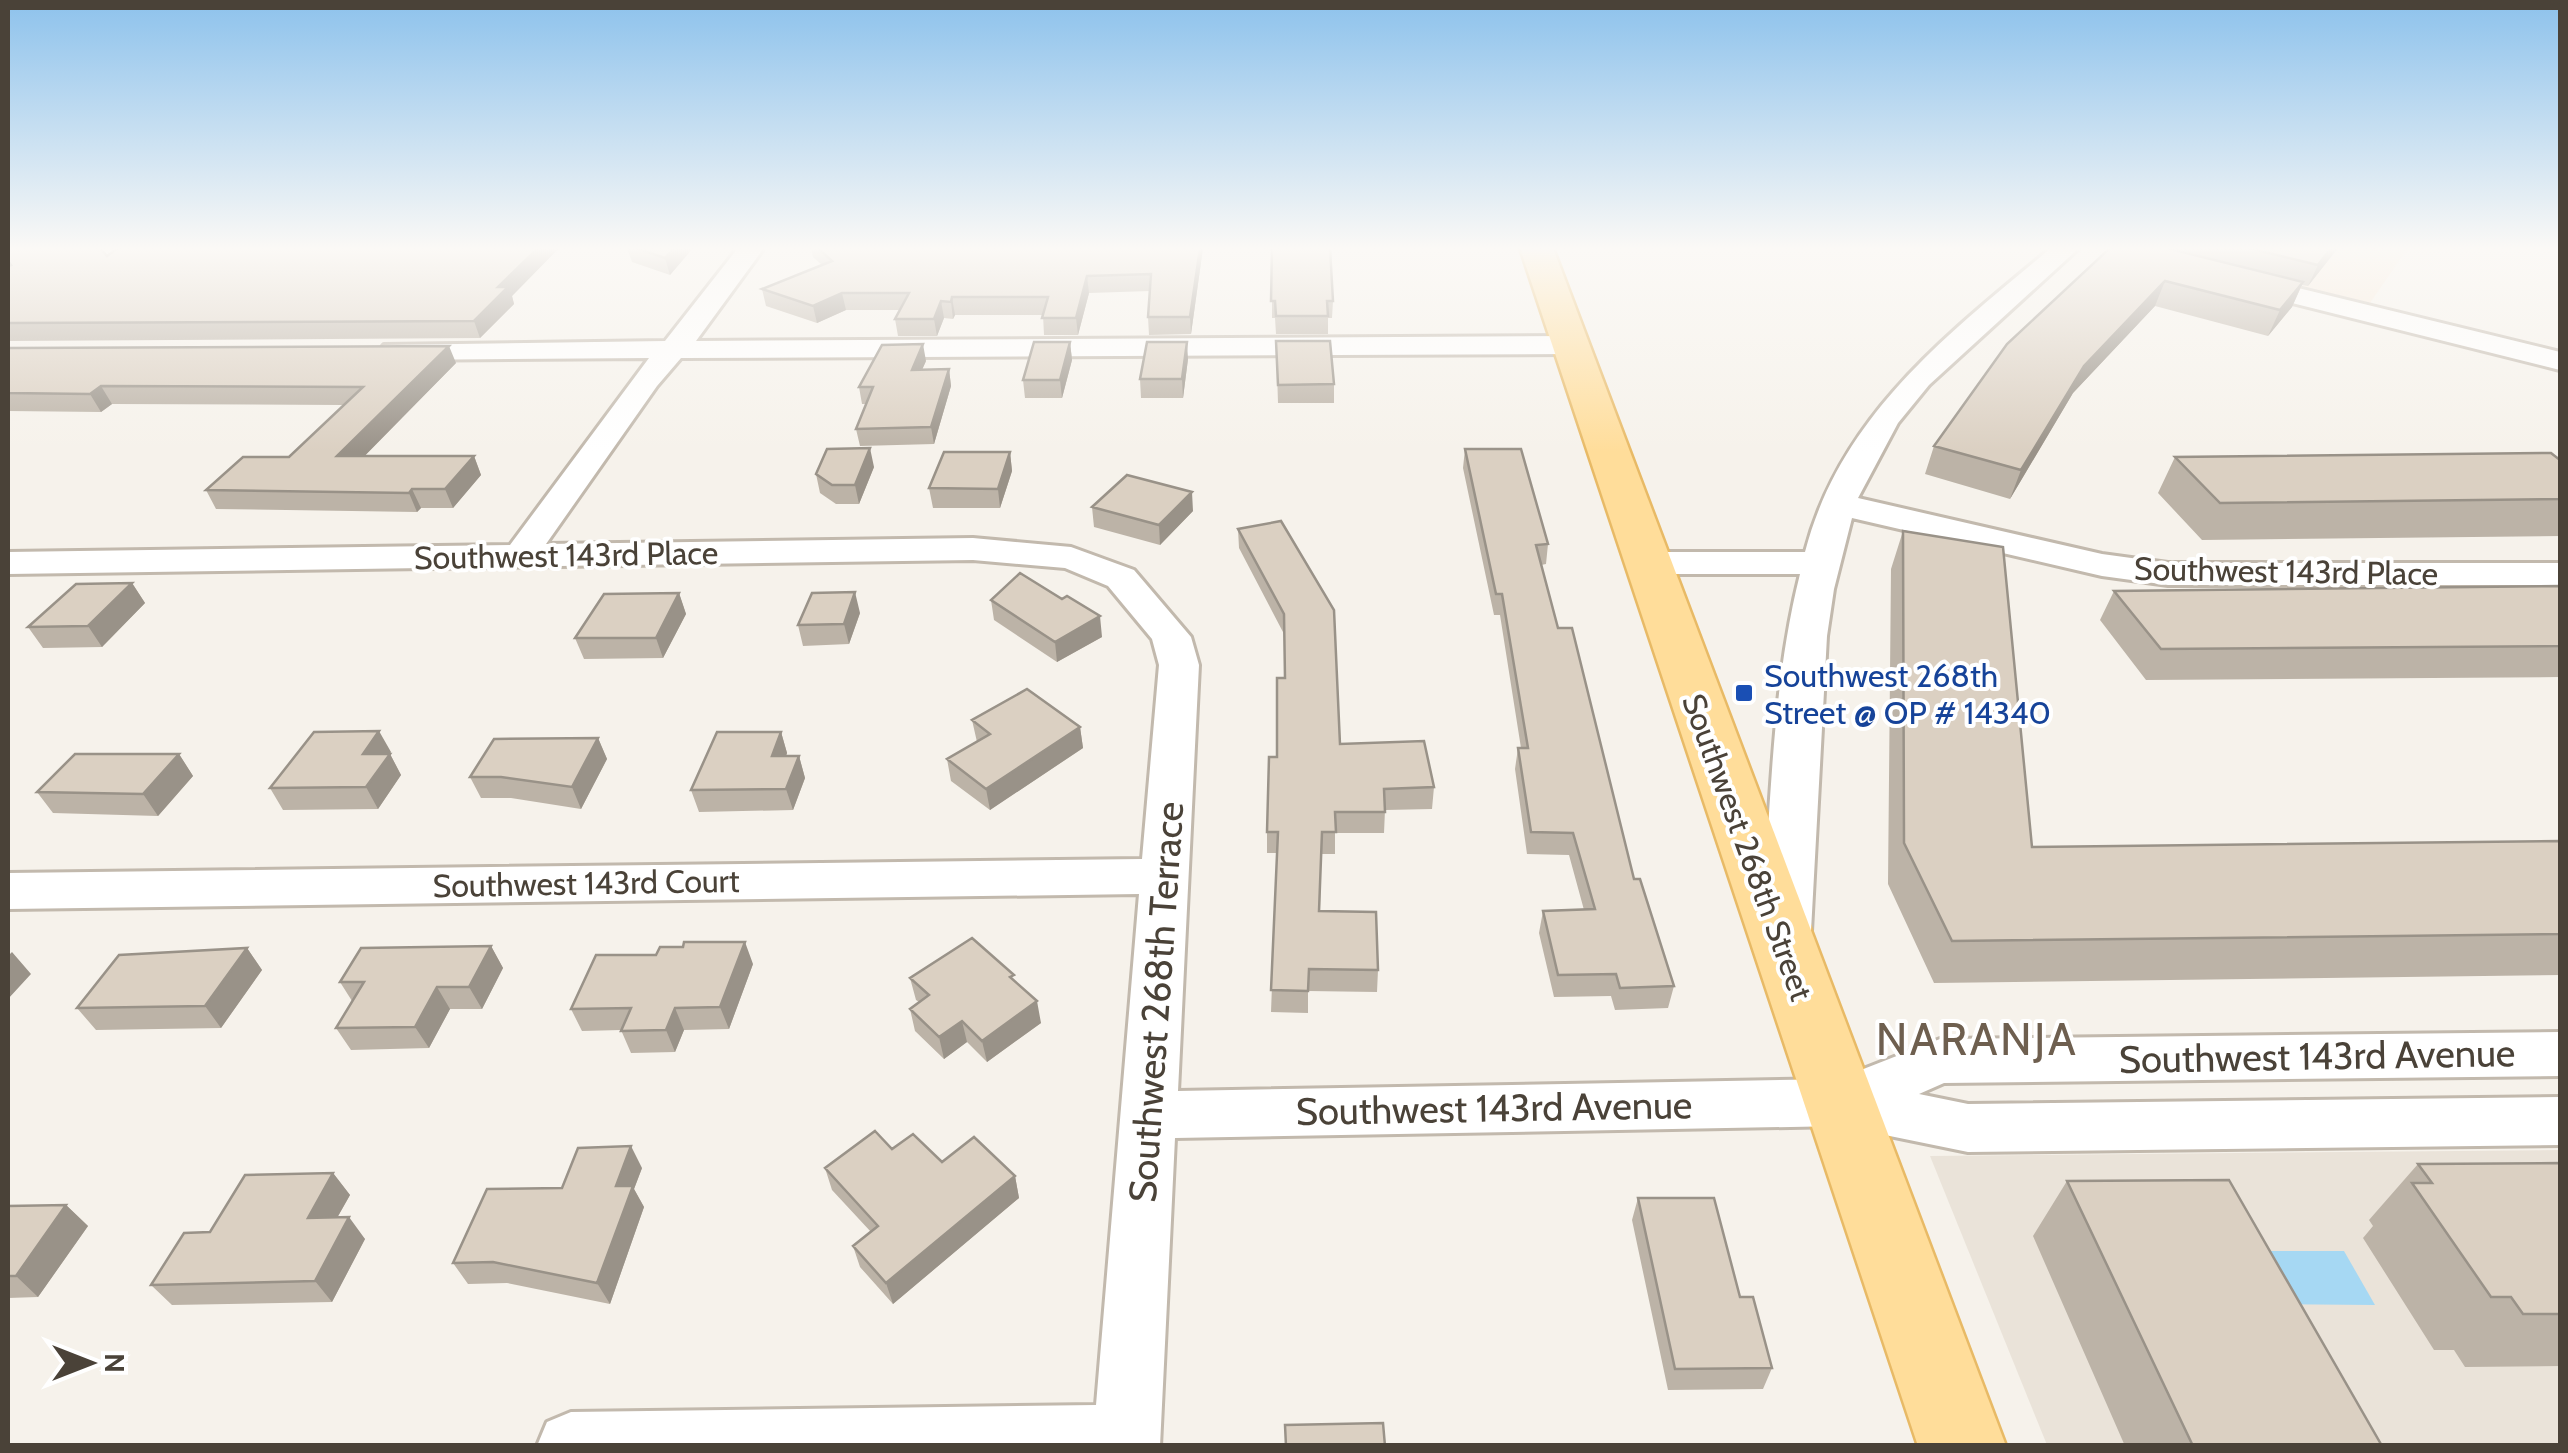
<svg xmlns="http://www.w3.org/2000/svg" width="2568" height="1453" viewBox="0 0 2568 1453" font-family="Cabin,sans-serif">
<rect width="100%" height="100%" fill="#f6f2eb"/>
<path fill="#eae3d9" d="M2560,1150V1445H2047L1930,1156Z"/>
<path fill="#f7e7d6" d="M2146,248H2408L2370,303Z"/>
<path fill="#a6d8f3" d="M2235,1251H2344L2375,1305L2263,1304Z"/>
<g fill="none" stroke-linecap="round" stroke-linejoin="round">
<g stroke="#c2b9ad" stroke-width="6">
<path id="minor" d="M738,248H764L696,341L1569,336L1579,339L1584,345L1579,351L1569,354L681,358L657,386L546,544L973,538L1071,547L1134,570L1191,637L1199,665L1178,1091L1838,1079L1940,1039L2560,1032V1076L1944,1083L1919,1094L1968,1104L2560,1097V1145L1968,1152L1841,1126L1175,1138L1160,1446H537L547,1422L571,1412L1096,1405L1139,894L8,909V873L1142,859L1159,665L1152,639L1108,586L1065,568L973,560L8,574V552L510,545L649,358L394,360L384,357L379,351L384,345L665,341Z
M2051,248H2079L1929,385L1898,423L1858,498L2102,554L2168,563H2560V585H2168L2102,576L1852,518L1834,589L1827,636L1811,931L1804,944L1786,950L1768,944L1761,931C1771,813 1771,689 1800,574H1645L1632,571L1627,563L1632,555L1645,552H1805C1840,416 1948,334 2051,248Z
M2241,274L2560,352V370L2232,288L2228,282L2232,276Z"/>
</g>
<g stroke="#e8ba66" stroke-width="5">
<path id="major" d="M1520,248H1553L2006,1446H1918Z"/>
</g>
<use href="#minor" fill="#fff" fill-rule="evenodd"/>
<use href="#major" fill="#ffdd9a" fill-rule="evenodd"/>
</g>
<path fill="#bcb3a7" d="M8,248L107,256L118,248H559L512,296L514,304L480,338L8,341Z
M627,248H693L670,275L632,262Z
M811,248H1203L1191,334L1149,335L1148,317L1150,291L1089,293L1078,335H1044L1043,315H955L953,319L944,318L937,336H898L895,319L900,310H846L817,323L766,306L762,289L822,265L813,257Z
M1272,248L1333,301L1332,318H1328V334H1276L1275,318H1272Z
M2110,248H2338L2308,286L2302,285L2292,307L2268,336L2155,306L2073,393L2010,499L1925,474L1934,446Z
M1276,341L1334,384V403H1278Z
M1070,342L1072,360L1062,398H1025L1023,380Z
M8,348L456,363L364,456H474L481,475L453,508H421L417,512L216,509L206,490L289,457L344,405L112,404L101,412L8,411Z
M1188,359L1183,398H1141L1140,379Z
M926,361L922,369H949L951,386L934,444L860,446L856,429L866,404H862L859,387Z
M1465,449L1548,544L1546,564L1541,565L1558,628L1634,879L1674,986L1668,1008L1615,1010L1611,996L1554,997L1539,933L1543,911L1584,910L1569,855L1527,854L1515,769L1518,748H1521L1500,615H1494L1463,468Z
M1010,452L1012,471L1000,508H933L929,488Z
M2175,457L2560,499V536L2202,540L2158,493Z
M874,467L859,504H836L820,493L816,474Z
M1092,507L1193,511L1160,545L1094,527Z
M1281,521L1340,744L1434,787L1432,809L1385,810L1384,833H1335V854H1321L1320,911L1378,970L1377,992L1308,991V1013L1271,1012L1277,853H1267V832L1277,757L1285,678L1284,634L1239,548L1238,529Z
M1903,531L2032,847L2560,841V975L1934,983L1888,884L1891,569Z
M132,583L145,603L102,647L43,648L28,627Z
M2560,586V677L2146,680L2100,620L2114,591Z
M679,593L686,614L663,658L584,659L575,638Z
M991,600L1102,637L1057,662L994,620Z
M860,613L849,644L803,646L798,625Z
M972,720L1080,727L1083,748L990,810L951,781L947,759L977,742Z
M781,732L787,753L786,756H799L805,778L793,810L699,812L691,790Z
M598,738L607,759L581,809L511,798H481L470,777Z
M391,752L390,754L401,775L378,809L283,810L270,788Z
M179,754L193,776L158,816L53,813L37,792Z
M491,946L503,968L482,1009H450L429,1048L351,1050L336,1028L352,1001L340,982Z
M247,948L262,970L221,1028L96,1030L77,1008Z
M753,964L729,1029L684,1030L675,1052L631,1053L621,1030L582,1031L571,1009Z
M910,978L1016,982L1041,1023L987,1062L967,1042L944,1059L915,1031L910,1009L919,1002L916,1000Z
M892,1149L942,1162L1015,1176L1019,1198L893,1304L860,1267L853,1246L871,1232L832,1190L825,1168Z
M2560,1163V1366L2465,1367L2454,1350H2434L2363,1238L2373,1226L2369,1220L2418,1164Z
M642,1168L634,1189L644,1207L610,1304L507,1283L468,1284L453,1263L562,1188Z
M333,1173L350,1195L337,1218L365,1239L332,1302L172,1305L151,1285L210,1232Z
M2067,1181L2382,1446H2125L2033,1236Z
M1638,1198L1740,1297L1772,1368L1763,1389L1668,1390L1632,1220Z
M66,1205L88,1226L38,1297L8,1298V1206Z"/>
<path fill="#999288" d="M538,248H559L512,296L514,304L480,338L474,321L498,287Z
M674,248H693L670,275L665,258Z
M1200,248H1203L1191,334L1190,317Z
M2331,248H2338L2308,286L2318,265Z
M1087,276L1089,293L1078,335L1076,318Z
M2165,281L2155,306L2073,393L2010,499L2021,470L2084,366Z
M2303,282L2292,307L2268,336L2280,310Z
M842,293L846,310L817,323L813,306Z
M952,297L955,315L953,319L951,302Z
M941,301L944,318L937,336L934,319Z
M1070,342L1072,360L1062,398L1060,380Z
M1187,342L1188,359L1183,398L1182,379Z
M923,344L926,361L915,386L912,370Z
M449,346L456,363L346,475L337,456Z
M949,369L951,386L934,444L931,427Z
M101,386L112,404L101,412L90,394Z
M870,448L874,467L859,504L855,485Z
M1010,452L1012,471L1000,508L998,489Z
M474,456L481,475L453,508L445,489Z
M412,489L421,508L417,512L409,493Z
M1192,492L1193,511L1160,545L1159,525Z
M132,583L145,603L102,647L88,626Z
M855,592L860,613L849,644L844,624Z
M679,593L686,614L663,658L656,638Z
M1100,616L1102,637L1057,662L1055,642Z
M1080,727L1083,748L990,810L986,789Z
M379,731L391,752L386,758L390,754L401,775L378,809L366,787L363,754Z
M781,732L787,753L778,778L772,756Z
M598,738L607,759L581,809L572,787Z
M179,754L193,776L158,816L143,794Z
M799,756L805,778L793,810L786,789Z
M745,942L753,964L729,1029L720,1007Z
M491,946L503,968L482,1009L469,987Z
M247,948L262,970L221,1028L205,1006Z
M12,952L31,974L8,999V956Z
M437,987L450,1009L429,1048L415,1027Z
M1037,1001L1041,1023L987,1062L982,1041Z
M675,1008L684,1030L675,1052L666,1030Z
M962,1021L967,1042L944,1059L939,1037Z
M631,1146L642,1168L634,1189L644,1207L610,1304L597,1283L616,1186Z
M333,1173L350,1195L325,1239L308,1218Z
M1015,1176L1019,1198L893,1304L886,1283Z
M66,1205L88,1226L38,1297L16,1276Z
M349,1217L365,1239L332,1302L315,1281Z"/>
<path fill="#dbd0c2" stroke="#999288" stroke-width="2.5" d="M8,248H100L107,256L118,248H538L498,287H508L474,321L8,323V266L11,265L8,261Z
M636,248H674L665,258Z
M818,248H1200L1190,317H1148L1151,274L1087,276L1076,318H1042L1048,297H952L951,302L941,301L934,319H895L909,293H842L813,306L762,289L832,261Z
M1272,248H1330L1333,301H1327L1328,316H1276L1275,301H1271Z
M2110,248H2166L2303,282L2280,310L2165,281L2084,366L2021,470L1934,446L2007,344Z
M2248,248H2331L2318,265Z
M1276,341H1330L1334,384L1278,385Z
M1034,342H1070L1060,380H1023Z
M1147,342H1187L1182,379H1140Z
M923,344L912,370L949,369L931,427L856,429L873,387H859L882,345Z
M449,346L337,456H474L445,489H412L409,493L206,490L243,457H289L363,387L101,386L90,394L8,393V348Z
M870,448L855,485H832L816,474L827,449Z
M1465,449H1521L1548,544L1536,545L1558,628H1572L1634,879H1640L1674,986L1620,988L1616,974L1558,975L1543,911L1595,909L1573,833L1531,832L1518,748H1528L1502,594H1496Z
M944,452H1010L998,489L929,488Z
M2551,453L2560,460V499L2220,503L2175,457Z
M1127,475L1192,492L1159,525L1092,507Z
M1281,521L1334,610L1340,744L1424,741L1434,787L1384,789L1385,812H1335L1336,832H1322L1319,911L1376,912L1378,970L1309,969L1308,991L1271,990L1278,832H1267L1269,757H1277V678H1285L1284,614L1238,529Z
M1903,531L2003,547L2032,847L2560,841V934L1952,941L1904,843Z
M1020,573L1062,599L1067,596L1100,616L1055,642L991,600Z
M132,583L88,626L28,627L76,584Z
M2560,586V646L2161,649L2114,591Z
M855,592L844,624L798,625L812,593Z
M679,593L656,638H575L604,594Z
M1027,689L1080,727L986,789L947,759L990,734L972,720Z
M379,731L363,754H390L366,787L270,788L314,732Z
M717,732H781L772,756H799L786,789L691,790Z
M598,738L572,787L501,777H470L494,739Z
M75,754H179L143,794L37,792Z
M972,938L1014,975L1010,977L1037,1001L982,1041L962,1021L939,1037L910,1009L929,995L910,978Z
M684,942H745L720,1007L675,1008L666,1030L621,1031L631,1008L571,1009L596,955H656L660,947H683Z
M491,946L469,987H437L415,1027L336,1028L364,982H340L361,948Z
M247,948L205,1006L77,1008L119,955Z
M875,1131L892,1149L913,1134L942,1162L974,1137L1015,1176L886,1283L853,1246L878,1226L825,1168Z
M631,1146L616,1186H633L597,1283L493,1262L453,1263L487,1189L562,1188L578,1148Z
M2560,1163V1314H2523L2511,1297H2491L2412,1183H2432L2418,1164Z
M333,1173L308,1218L349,1217L315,1281L151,1285L184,1233L210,1232L245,1175Z
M2229,1180L2382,1446H2193L2067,1181Z
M1638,1198H1714L1740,1297H1753L1772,1368L1675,1369Z
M66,1205L16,1276H8V1206Z
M1383,1423L1385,1446H1286L1285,1425Z"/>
<linearGradient id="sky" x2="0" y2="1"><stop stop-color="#8dc2ec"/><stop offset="0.55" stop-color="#fbf9f6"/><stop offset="1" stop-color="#fbf9f6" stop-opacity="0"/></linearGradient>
<rect width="2568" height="452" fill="url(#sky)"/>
<rect fill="#1a4fb4" stroke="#fff" stroke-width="4" x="1734" y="683" width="20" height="20" rx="5"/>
<g text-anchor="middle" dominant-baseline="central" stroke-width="8" stroke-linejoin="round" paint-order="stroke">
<g font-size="32" fill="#4a4238" stroke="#fff">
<text transform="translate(566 555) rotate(-1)">Southwest 143rd Place</text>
<text transform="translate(2286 571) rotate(1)">Southwest 143rd Place</text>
<text transform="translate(1748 847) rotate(70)">Southwest 268th Street</text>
<text transform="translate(586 883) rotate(-1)">Southwest 143rd Court</text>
</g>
<g font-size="32" fill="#164399" stroke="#fff" text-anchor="start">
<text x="1764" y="675">Southwest 268th<tspan x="1764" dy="37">Street @ OP # 14340</tspan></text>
</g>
<g font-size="38" fill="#4a4238" stroke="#fff">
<text transform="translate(1156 1002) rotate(-86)">Southwest 268th Terrace</text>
<text transform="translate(2317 1056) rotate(-1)">Southwest 143rd Avenue</text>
<text transform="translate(1494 1108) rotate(-1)">Southwest 143rd Avenue</text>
</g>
<g font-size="45" letter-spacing="2.5" fill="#6e5f4f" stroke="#fff">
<text x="1977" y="1039">NARANJA</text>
</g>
</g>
<rect width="2568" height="1453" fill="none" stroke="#4a4238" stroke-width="20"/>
<g transform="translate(90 1363) rotate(90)" stroke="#ffffff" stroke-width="8" paint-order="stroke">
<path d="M0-8L18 38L0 25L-18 38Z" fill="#4a4238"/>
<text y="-15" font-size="28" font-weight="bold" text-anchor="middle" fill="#4a4238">N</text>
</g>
</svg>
